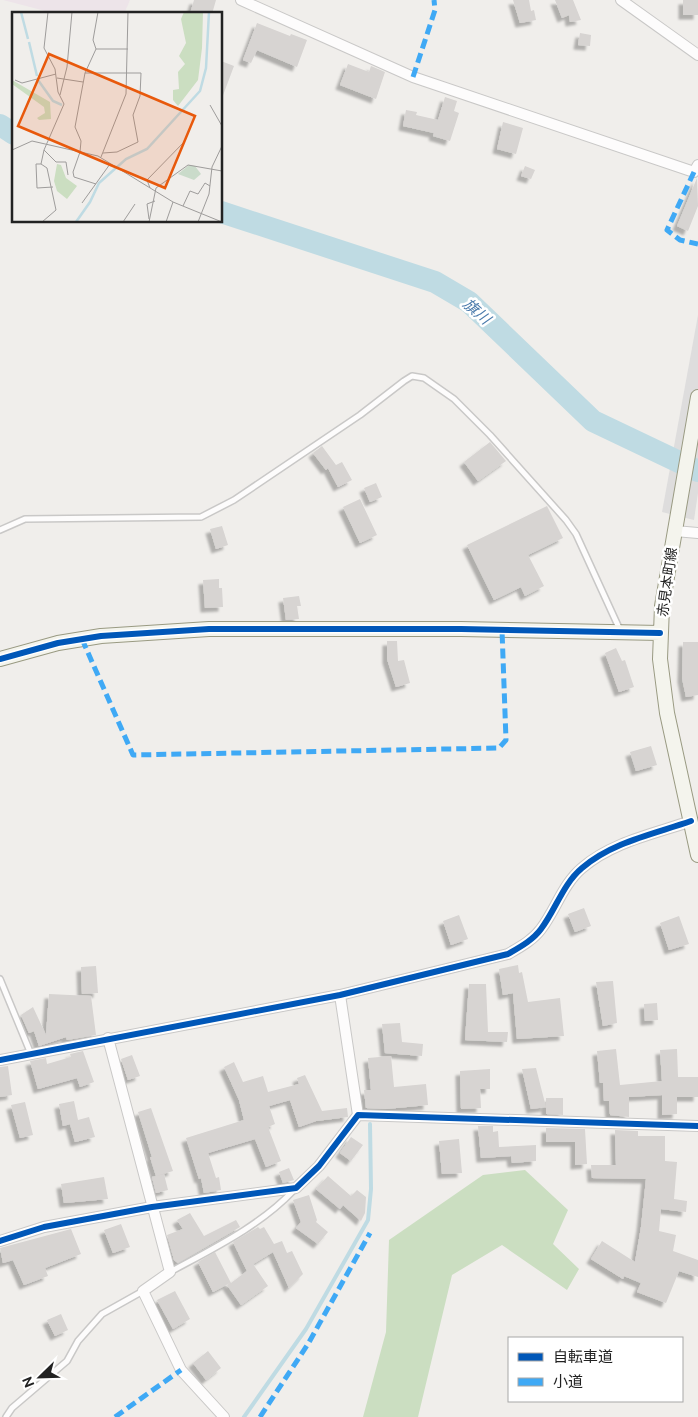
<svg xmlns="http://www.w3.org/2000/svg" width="698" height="1417" viewBox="0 0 698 1417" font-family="Ubuntu,'Noto Sans JP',sans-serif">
<defs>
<filter id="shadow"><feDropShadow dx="-4.5" dy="4.5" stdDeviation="1" flood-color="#0004"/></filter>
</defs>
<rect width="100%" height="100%" fill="#f0eeeb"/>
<path fill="#ede4e9" d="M3,0H130L124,14H57Z"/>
<path fill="#cbdec1" d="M525,1170L568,1210L553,1244L579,1269L567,1290L502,1245L452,1275L418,1417H363L386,1332L389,1240L483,1175Z"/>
<path fill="#dedddd" d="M698,315V493L694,520L662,512Z"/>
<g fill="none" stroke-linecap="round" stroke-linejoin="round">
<path stroke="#bfdbe3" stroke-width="4" d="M244,1417L306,1329L368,1220L371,1189L370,1124"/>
<path stroke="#bfdbe3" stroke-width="22" d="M0,125L14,134
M221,212L435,282L469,302L593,421L698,471"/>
</g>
<path fill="#d7d4d2" filter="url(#shadow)" d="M194,0H216L212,14H190Z
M513,0H529L531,11L534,10L536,20L520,23Z
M555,0H573L581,20L570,22L569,15L562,18Z
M683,0H698V15H683Z
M257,23L290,36L291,34L307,40L297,67L257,50L251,63L243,60Z
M580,33L591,35L590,46L578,45Z
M221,61L234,66L222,98H221Z
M348,64L369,72L371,66L385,72L376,99L340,85Z
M445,97L457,101L454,111L459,113L450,141L433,136L434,133L403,126L406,110L417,112L416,115L438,120Z
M503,122L523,128L516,154L497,149Z
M525,166L535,170L531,179L521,176Z
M697,178L698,206L688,231L677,226Z
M490,442L506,461L478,481L464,462Z
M322,446L336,465L342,462L352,480L338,487L328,468L326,470L313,453Z
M376,483L382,497L370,502L364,488Z
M360,499L377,535L360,543L343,507Z
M547,506L563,538L528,555L544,586L525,596L521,587L494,600L467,545Z
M222,526L228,545L216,549L210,529Z
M219,579V588H222L223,607L205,608L203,580Z
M299,596L301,606H297L299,619L286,620L283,598Z
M387,641H397L398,661L404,660L410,683L396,687L387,659Z
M683,642H698V695L686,697L682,678Z
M616,648L622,661L625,660L634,687L619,692L605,653Z
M651,746L657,765L636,771L630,752Z
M584,908L591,926L575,932L568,914Z
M459,915L468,939L451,945L443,921Z
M679,916L689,944L669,950L660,923Z
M518,965L519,973L522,972L528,1002L560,998L564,1036L517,1039L513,993L503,995L499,969Z
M96,966L98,993L82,994L81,967Z
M613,981L617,1023L603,1026L596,982Z
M469,984H486L488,1032H508L507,1042L465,1040Z
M49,994L91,996L96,1035L67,1040L66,1037L39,1046L34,1031L29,1033L21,1015L33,1007L46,1035Z
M657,1003L658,1020L645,1021L644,1004Z
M400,1023L402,1042L423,1044L422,1056L385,1053L382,1024Z
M616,1049L620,1085L662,1081L660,1050L677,1049L678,1077H698V1097H677V1114L662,1115V1095L629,1097V1117L610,1115L609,1101H604L603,1083H600L597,1051Z
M83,1051L94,1082L80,1087L77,1078L38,1089L30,1061L46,1058L47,1064L71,1057L70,1054Z
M132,1055L140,1076L128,1080L121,1059Z
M391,1056L394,1087L426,1084L428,1105L386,1109L366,1108L364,1090H371L368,1058Z
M234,1062L243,1082L263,1076L268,1092L299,1084L297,1078L305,1075L322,1111L347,1108L348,1117L316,1121L299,1127L290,1100L269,1106L275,1124L268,1127L281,1161L266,1167L255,1139L208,1153L216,1178L219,1177L221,1190L204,1193L201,1178L199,1179L186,1138L244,1120L239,1100L224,1067Z
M8,1066L12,1095L0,1097V1067Z
M536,1068L546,1107L531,1109L522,1069Z
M490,1069V1089H480L481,1108L461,1109L460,1071Z
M546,1098H563V1115L546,1114Z
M74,1101L78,1120L89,1117L95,1137L75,1142L70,1124L63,1126L59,1104Z
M25,1102L33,1135L20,1138L11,1105Z
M151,1108L173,1171L156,1176L164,1174L168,1190L156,1193L152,1177L156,1176L150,1157H152L138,1112Z
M478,1126H493V1132L498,1131L499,1147L536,1145V1161L512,1163L511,1156L481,1158Z
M546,1128L585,1129L587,1164L575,1165V1142H546Z
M615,1130L638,1131V1136H665V1161L677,1162L674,1199L687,1201L686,1212L661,1209L659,1231L676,1235L673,1251L698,1260V1277L679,1271L666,1303L637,1292L641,1283L624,1276L623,1279L591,1259L602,1241L635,1262L641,1227L646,1179L592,1178L591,1165H616Z
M351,1137L363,1145L351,1161L340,1153Z
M459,1139L462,1173L442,1174L439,1141Z
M289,1168L294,1180L283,1183L279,1172Z
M328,1176L351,1196L357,1190L366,1197L365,1213L361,1221L343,1205L340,1209L316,1189Z
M104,1177L108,1199L64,1203L61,1184Z
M309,1195L317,1220L316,1222L328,1232L318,1244L296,1228L301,1222L293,1200Z
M190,1213L204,1236L236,1220L240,1227L178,1263L174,1260L167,1235L183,1229L177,1220Z
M121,1224L130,1247L113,1253L104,1230Z
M258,1227L260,1229L264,1227L274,1244L282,1241L287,1253L292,1251L303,1274L289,1288L273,1252L253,1264L268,1286L241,1305L227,1285L230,1283L213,1292L198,1262L215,1252L231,1283L247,1271L233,1242Z
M71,1229L81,1254L45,1268L48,1276L24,1285L13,1260L3,1263L0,1248Z
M175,1291L190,1319L173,1329L157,1300Z
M61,1314L68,1330L55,1336L47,1320Z
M208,1351L221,1368L206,1380L193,1363Z"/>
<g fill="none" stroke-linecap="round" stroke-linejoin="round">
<g stroke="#c9c8c7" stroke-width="8">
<path id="lane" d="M0,530L25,519L201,517L234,500L360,415L404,381L412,376L424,378L454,399L490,435L566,520L576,534L620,630
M0,979L31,1054
M170,1272C214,1248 260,1226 294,1190
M6,1417L12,1408L67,1361L78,1341L102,1314L143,1291"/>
</g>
<g stroke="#c9c8c7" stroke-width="12">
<path id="street" d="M241,0L413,77L694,172L698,165
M621,0L698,55
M675,531L698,533
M340,995L358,1115
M108,1038L170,1272L143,1291L181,1370L224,1417
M0,1060L340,995L508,954C520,947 533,940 541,929C556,909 563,884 582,868C612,842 654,834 691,821
M0,1241L44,1227L152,1207L296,1188L319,1166L358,1115L698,1126"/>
</g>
<g stroke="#999a82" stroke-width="16">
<path id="secondary" d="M698,397L662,606L660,659L667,713L698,855
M0,659L58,643L101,636L209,629H461L660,633"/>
</g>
<use href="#lane" stroke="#fdfcfc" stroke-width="5"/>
<use href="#street" stroke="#fdfcfc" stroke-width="10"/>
<use href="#secondary" stroke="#f4f4ed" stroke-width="14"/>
<path stroke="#3fa9f5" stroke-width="5" stroke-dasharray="10 5" stroke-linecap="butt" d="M413,77L435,10L434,0
M694,172L667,230L680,240L698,244
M82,639L133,755L499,748L506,740L502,630
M115,1417L181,1370
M260,1417L308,1344L370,1233"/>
<g stroke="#fff" stroke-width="9">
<path id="cycleway" d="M0,659L58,643L101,636L209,629H461L660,633
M0,1060L340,995L508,954C520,947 533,940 541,929C556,909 563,884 582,868C612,842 654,834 691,821
M0,1241L44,1227L152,1207L296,1188L319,1166L358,1115L698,1126"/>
</g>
<use href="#cycleway" stroke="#0057b8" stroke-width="6"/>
</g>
<g text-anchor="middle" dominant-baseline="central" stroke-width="5" stroke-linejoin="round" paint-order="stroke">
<g font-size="14" fill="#222" stroke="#fff">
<text transform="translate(667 582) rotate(-82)">赤見本町線</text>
</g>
<g font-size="15" font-style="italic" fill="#4a7aab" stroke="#fff">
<text transform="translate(477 311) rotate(41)">旗川</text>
</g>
</g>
<g transform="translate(12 12)">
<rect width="210" height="210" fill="#f0eeeb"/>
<path d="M172,0H191L190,36L186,68L166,94L161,88V78L167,77L166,60L173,52L167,44L174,31L169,7ZM0,68L38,90L39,107L27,108L25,106L33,101L32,95L0,72ZM45,152L49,153L54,166L65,174L55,187L45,179L42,169Z" fill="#cbdec1"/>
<path d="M177,153L183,154L189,162L182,168L166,162Z" fill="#cadbca"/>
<path fill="none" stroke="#bfdbe3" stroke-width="2.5" d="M9,0L16,27M17,30L25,64M26,68L41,89L50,93M64,210L78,190L87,171L114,147L135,137L188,79L194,56L197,0"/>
<path fill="none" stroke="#9e9c9b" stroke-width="1" d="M84,37L81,28L86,0M73,61H129L128,84L121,103L126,130L105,140L91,141M45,66L71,70M3,68L10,71L44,62M48,83L55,55L60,0M198,93L210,114M0,138L20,129L86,144L161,190L210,210M32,138L44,150H54L56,163M89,145L114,82L116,0M29,152H24L25,176L41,175M84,172L62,165L61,160L68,140L69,129L63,115L73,61L84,37H116M138,176L135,168L173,129M70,191L98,152M171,194L178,179L186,182L193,171L198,174M137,207L135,192L143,189M30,210L44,198L35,156L29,152L32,138L52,92L46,80L43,57L32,36L36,0M111,210L123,192M137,210L144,176L176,153L210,159M154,210L161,190M186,210L197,182L200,155L210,134"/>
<path fill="#e8590c" fill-opacity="0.15" stroke="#e8590c" stroke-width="2.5" d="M37,42L183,104L153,176L6,114Z"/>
<rect width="210" height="210" fill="none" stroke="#222" stroke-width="2.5"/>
</g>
<rect x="508" y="1337" width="175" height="65" fill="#ffffff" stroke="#a7a7a7"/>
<rect x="518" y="1353" width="25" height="8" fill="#0057b8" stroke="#a7a7a7"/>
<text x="553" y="1362" font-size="15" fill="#222222">自転車道</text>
<rect x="518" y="1378" width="25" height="8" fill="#3fa9f5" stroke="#a7a7a7"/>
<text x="553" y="1387" font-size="15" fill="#222222">小道</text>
<g transform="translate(40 1377) rotate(247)" stroke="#ffffff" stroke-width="4" paint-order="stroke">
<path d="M0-4L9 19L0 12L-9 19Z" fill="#222222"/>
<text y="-8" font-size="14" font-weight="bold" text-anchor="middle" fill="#222222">N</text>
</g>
</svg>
